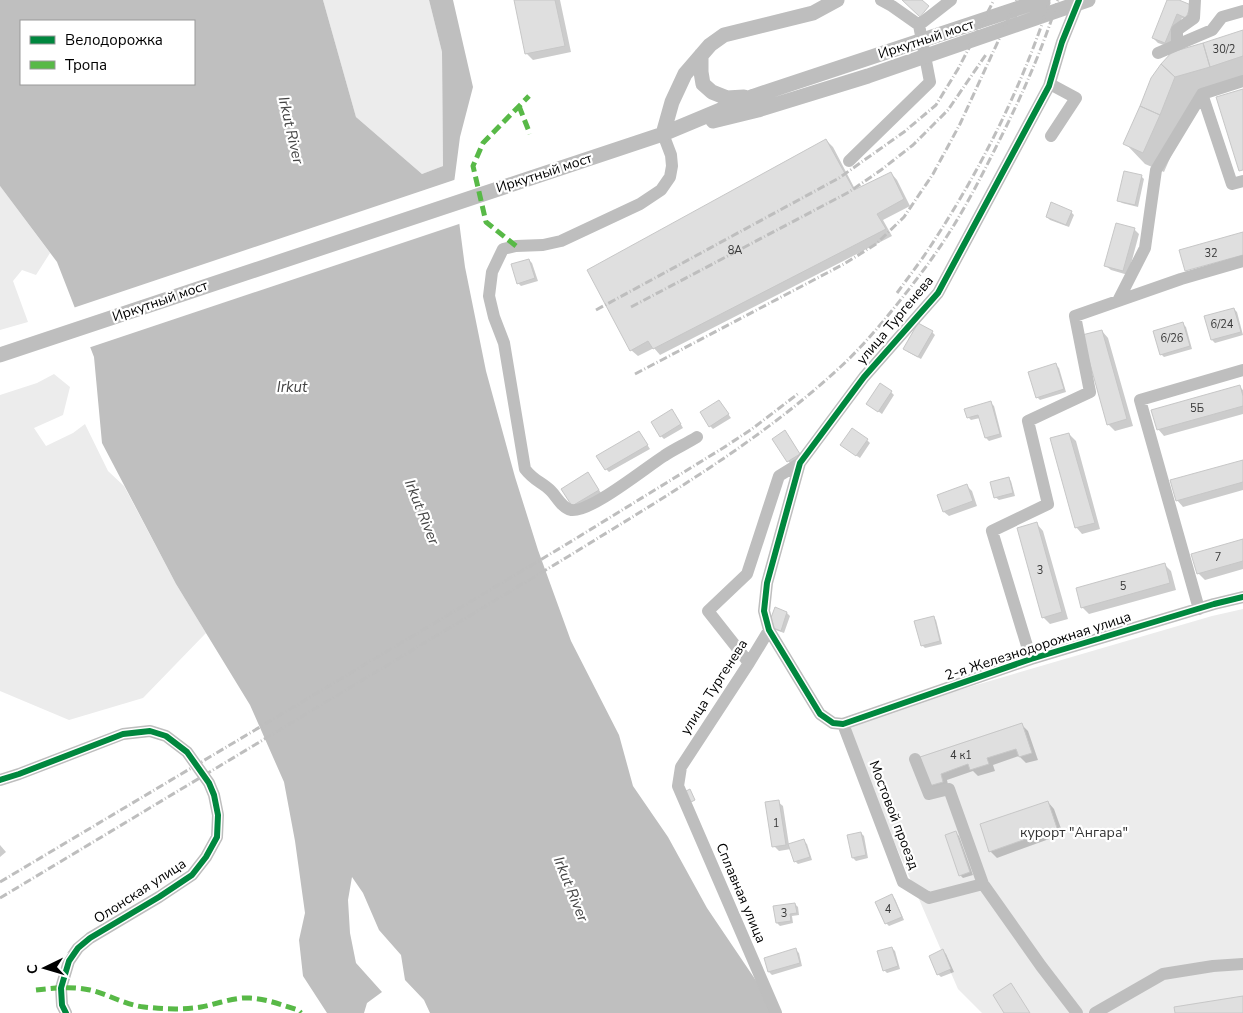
<svg xmlns="http://www.w3.org/2000/svg" width="1243" height="1013" viewBox="0 0 1243 1013" font-family="'Nunito Sans',sans-serif">
<rect width="100%" height="100%" fill="#fff"/>
<path fill="#ececec" d="M323,0H429L442,52L443,166L422,174L356,117Z
M0,186L50,253L36,275L22,270L13,281L28,322L0,330Z
M54,374L70,387L63,415L34,428L46,446L73,433L85,424L108,471L124,486L176,584L206,633L143,698L69,720L0,691V395L37,383Z
M1243,609V1013H982L958,989L843,724L1212,616Z"/>
<path fill="#bfbfbf" fill-rule="evenodd" d="M0,0H323L356,117L422,174L443,166L442,52L429,0H453L473,87L460,137L454,183L465,267L486,371L515,477L538,550L571,641L619,735L633,786L668,837L707,908L759,985L771,1013H430L424,1000L405,980L401,955L379,930L363,893L352,877L348,900L350,933L356,963L382,992L367,1003L364,1013H327L303,976L299,940L305,913L295,841L284,782L250,705L176,584L102,443L94,357L57,262L0,186ZM21,21H194V84H21Z"/>
<path fill="#fff" d="M457,179V183L462,223L88,348L73,308Z"/>
<path fill="#0003" d="M515,0H560L571,52L533,60L526,53Z
M1168,0H1175L1191,6V22L1182,18L1170,47L1158,43L1153,38Z
M1243,31V76L1196,98L1164,172L1145,164L1125,143L1152,78Z
M826,140L833,147L856,191L891,173L897,180L910,206L883,220L892,236L660,355L654,348L638,356L631,350Z
M1141,176L1144,179L1138,207L1122,203L1119,200Z
M1071,212L1074,215L1069,227L1050,220L1047,217Z
M1134,229L1139,234L1128,275L1111,270L1106,266Z
M529,260L532,263L538,281L521,286L518,283Z
M1234,309L1237,312L1243,335L1215,343L1212,340Z
M1183,324L1186,327L1192,349L1164,357L1161,354Z
M1102,331L1108,338L1133,426L1115,431L1108,424Z
M932,332L935,335L921,359L908,352Z
M1056,365L1059,368L1066,392L1040,400L1037,397Z
M1240,387L1243,390V414L1164,436L1158,429Z
M891,392L894,395L882,414L868,404Z
M719,401L731,418L713,429L710,426Z
M991,403L994,406L1002,437L989,441L986,438L980,418L971,420L968,417Z
M675,414L683,428L664,439L661,436Z
M639,432L650,449L609,472L606,469Z
M1069,434L1076,441L1100,529L1082,534L1076,527Z
M788,435L802,457L791,464L788,461Z
M867,440L870,443L860,458L845,448Z
M1243,461V490L1183,507L1177,500Z
M590,476L601,493L576,508L573,505Z
M1008,478L1011,481L1015,496L999,500L995,497Z
M967,486L972,491L977,506L949,516L944,512Z
M1037,524L1043,531L1068,619L1050,624L1043,617Z
M1243,541V569L1205,580L1198,573Z
M1164,564L1171,571L1176,590L1089,614L1082,607Z
M775,609L787,613L790,616L784,633L773,629Z
M933,617L936,620L942,644L925,648L922,645Z
M1021,724L1028,731L1038,760L1026,763L1019,756L993,765L995,771L978,776L973,771L947,780L949,789L937,792L930,786L921,757Z
M778,802L783,806L789,845L804,841L807,844L812,860L798,864L795,861L791,849L779,851L774,846Z
M1048,802L1054,809L1063,834L997,858L990,851Z
M861,833L864,836L868,858L856,861L853,858Z
M956,833L959,836L973,875L963,878L960,875Z
M0,845L6,852L0,857Z
M892,896L895,899L904,920L889,926L886,923Z
M795,904L798,907L799,915L792,916L793,923L780,926L777,923Z
M892,948L895,951L900,969L887,973L884,970Z
M796,950L799,953L802,966L772,975L769,972L765,959Z
M943,951L946,954L954,972L941,977L938,974Z"/>
<path fill="#dfdfdf" stroke="#c7c7c7" d="M514,0H555L565,46L525,54Z
M902,0H922L929,6L920,17Z
M1167,0H1179L1191,5L1186,18L1177,14L1165,43L1152,38Z
M1243,30V56L1210,67L1203,43Z
M1203,43L1210,67L1175,77L1161,64L1172,52Z
M1161,64L1175,77L1160,115L1140,106L1151,78Z
M1243,89V170L1239,171L1216,97Z
M1140,106L1160,115L1143,153L1123,144Z
M826,139L854,190L891,172L904,199L877,214L886,229L653,349L648,341L630,351L587,270Z
M1124,171L1142,175L1135,205L1117,201Z
M1051,202L1072,211L1066,225L1046,217Z
M1116,223L1135,228L1123,271L1104,266Z
M1243,232V255L1185,271L1179,250Z
M529,259L535,278L517,284L511,264Z
M1234,308L1241,332L1211,340L1204,316Z
M1183,322L1190,346L1160,355L1153,331Z
M918,323L933,331L918,357L903,349Z
M1102,330L1127,419L1107,425L1082,335Z
M1056,363L1064,389L1036,398L1028,372Z
M880,383L892,391L878,412L866,404Z
M1240,385L1243,396V406L1157,430L1151,410Z
M719,400L729,414L709,427L700,412Z
M991,401L1000,434L985,438L978,415L967,418L964,409Z
M672,409L681,424L660,437L651,422Z
M852,428L868,439L856,456L840,445Z
M785,430L800,454L787,462L772,439Z
M639,431L648,445L605,470L596,456Z
M1069,433L1095,523L1075,528L1050,438Z
M1243,460V482L1176,501L1170,480Z
M588,472L599,490L572,506L561,489Z
M1009,477L1013,493L994,498L990,482Z
M967,484L973,501L943,512L937,495Z
M1037,522L1062,612L1042,618L1017,528Z
M1243,539V561L1197,574L1191,554Z
M1165,563L1170,583L1081,608L1076,588Z
M775,607L787,612L781,631L768,626Z
M934,616L940,641L921,646L914,621Z
M1022,723L1032,753L1019,757L1016,749L987,758L989,764L970,770L968,764L941,774L943,782L929,786L920,757Z
M690,789L695,800L689,803L684,792Z
M779,800L786,845L772,847L765,802Z
M1048,801L1057,828L989,852L980,824Z
M956,831L970,872L959,876L945,835Z
M861,832L866,855L852,858L847,835Z
M804,839L810,857L794,862L788,844Z
M892,894L902,917L885,924L875,902Z
M795,903L797,913L790,914L791,921L776,923L773,906Z
M892,947L898,966L883,971L877,951Z
M796,948L800,963L768,972L764,958Z
M943,949L951,969L937,975L929,956Z
M1011,983L1030,1013H1004L993,995Z
M1243,996V1013H1175L1174,1007Z"/>
<g fill="none" stroke-linecap="round" stroke-linejoin="round">
<path stroke="#bebebe" stroke-width="12" d="M881,0L892,6L919,25L951,0
M1079,0L1062,42L1049,86L938,293L864,377L800,463L767,583L764,611L769,630L820,714L833,723L843,724L1031,659L1214,604L1243,597
M1177,45V30L1194,18L1195,0
M1158,53L1212,30L1222,17L1243,11
M1243,81L1202,94L1232,184L1243,181
M1050,84L1076,98L1051,136
M663,134L671,155L672,166L670,177L661,190L640,204L561,241L543,245L516,246L503,249L492,272L489,296L494,317L504,343L525,469C534,481 542,482 551,491C557,497 562,508 571,510C590,513 645,468 664,456C674,449 686,444 697,437
M849,161L930,82L919,25
M1118,301L1145,248L1156,170L1202,94
M1199,609L1140,400L1243,370
M769,630L749,663L681,767L678,786L776,1013
M1031,659L992,531L1048,504L1028,421L1090,392L1075,316L1181,279L1243,261
M749,663L708,611L747,574L779,476L800,463
M843,724L903,882L929,898L983,884L1041,966L1077,1013
M915,759L929,794L949,789L983,884
M0,780L19,774L123,734L150,731L166,736L187,752L209,783L214,795L218,815L217,837L206,857L192,875L159,897L90,938L78,948L69,961L61,988L62,1005L66,1013
M1095,1013L1163,974L1213,966L1243,964"/>
<path stroke="#bebebe" stroke-width="15" d="M701,55V72L703,84L712,92L727,98L744,97
M713,121L758,110L868,76L1088,0
M663,134L672,102L685,74L710,45L724,35L813,13L837,0
M0,355L663,134L754,96L1043,0"/>
<path stroke="#bebebe" stroke-width="3" stroke-dasharray="8 2.5 1 2.5" stroke-linecap="butt" d="M897,293C907,279 918,265 928,250C979,173 1022,88 1050,0
M631,307L849,192L881,170L913,145L948,110L987,53
M596,310L839,178L904,132L936,105L958,69L994,0
M635,374L844,264L876,244L904,217L933,174L960,124L1017,0
M0,882L562,547L723,448L752,429L799,393
M0,898L569,556C661,499 756,444 836,371C864,346 887,317 910,288C918,277 927,266 935,254C957,223 975,189 992,155C1018,104 1041,54 1058,0"/>
<path stroke="#58b947" stroke-width="5" stroke-dasharray="10 5" stroke-linecap="butt" d="M519,106L530,134
M516,246L486,222L473,166L483,143L529,96
M36,990C53,988 73,986 90,990C108,994 125,1005 144,1007C163,1009 183,1010 201,1007C217,1004 234,997 250,998C267,999 282,1005 298,1010L301,1013"/>
<g stroke="#fff" stroke-width="9">
<path id="cycleway" d="M1079,0L1062,42L1049,86L938,293L864,377L800,463L767,583L764,611L769,630L820,714L833,723L843,724L1031,659L1214,604L1243,597
M0,780L19,774L123,734L150,731L166,736L187,752L209,783L214,795L218,815L217,837L206,857L192,875L159,897L90,938L78,948L69,961L61,988L62,1005L66,1013"/>
</g>
<use href="#cycleway" stroke="#00873e" stroke-width="6"/>
</g>
<g text-anchor="middle" dominant-baseline="central" stroke-width="4.5" stroke-linejoin="round" paint-order="stroke">
<g font-size="11" fill="#383838">
<text x="1224" y="49">30/2</text>
<text x="735" y="250">8А</text>
<text x="1211" y="253">32</text>
<text x="1222" y="324">6/24</text>
<text x="1172" y="338">6/26</text>
<text x="1197" y="408">5Б</text>
<text x="1218" y="557">7</text>
<text x="1040" y="570">3</text>
<text x="1123" y="586">5</text>
<text x="961" y="755">4 к1</text>
<text x="776" y="823">1</text>
<text x="888" y="909">4</text>
<text x="784" y="913">3</text>
</g>
<g font-size="14" fill="#000" stroke="#fff">
<text transform="translate(926 39) rotate(-18)">Иркутный мост</text>
<text transform="translate(544 173) rotate(-18)">Иркутный мост</text>
<text transform="translate(160 301) rotate(-19)">Иркутный мост</text>
<text transform="translate(895 320) rotate(-50)">улица Тургенева</text>
<text transform="translate(1038 646) rotate(-18)">2-я Железнодорожная улица</text>
<text transform="translate(714 687) rotate(-57)">улица Тургенева</text>
<text transform="translate(894 815) rotate(69)">Мостовой проезд</text>
<text transform="translate(140 891) rotate(-33)">Олонская улица</text>
<text transform="translate(741 893) rotate(67)">Сплавная улица</text>
</g>
<g font-size="14" fill="#333" stroke="#fff">
<text x="1074" y="832">курорт "Ангара"</text>
</g>
<g font-size="15" font-style="italic" fill="#444" stroke="#fff">
<text transform="translate(291 130) rotate(77)">Irkut River</text>
<text x="292" y="387">Irkut</text>
<text transform="translate(422 512) rotate(68)">Irkut River</text>
<text transform="translate(571 889) rotate(68)">Irkut River</text>
</g>
</g>
<rect x="20" y="20" width="175" height="65" fill="#ffffff" stroke="#999999"/>
<rect x="30" y="36" width="25" height="8" fill="#00873e" stroke="#999999"/>
<text x="65" y="45" font-size="15" fill="#000000">Велодорожка</text>
<rect x="30" y="61" width="25" height="8" fill="#58b947" stroke="#999999"/>
<text x="65" y="70" font-size="15" fill="#000000">Тропа</text>
<g transform="translate(45 968) rotate(265)" stroke="#ffffff" stroke-width="4" paint-order="stroke">
<path d="M0-4L9 19L0 12L-9 19Z" fill="#000000"/>
<text y="-8" font-size="14" font-weight="bold" text-anchor="middle" fill="#000000">С</text>
</g>
</svg>
